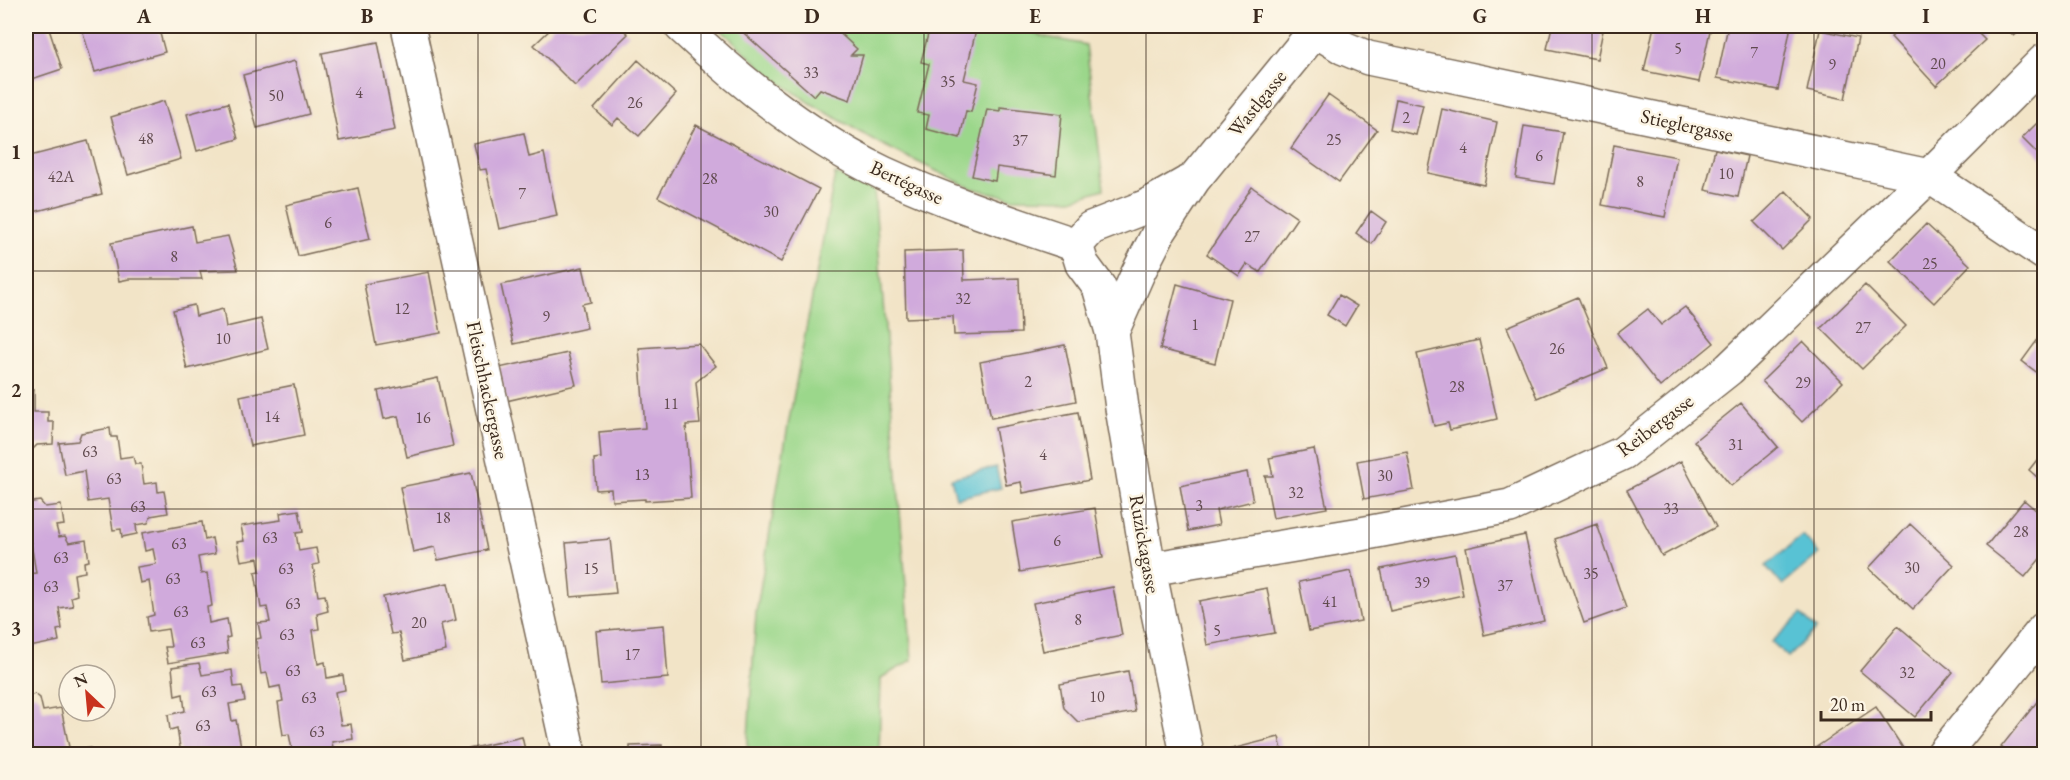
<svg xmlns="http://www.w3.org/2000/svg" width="2070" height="780" viewBox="0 0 2070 780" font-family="'EB Garamond',serif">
<rect width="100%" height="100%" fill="#fcf5e5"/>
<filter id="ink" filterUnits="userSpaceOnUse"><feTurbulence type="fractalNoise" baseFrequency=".0167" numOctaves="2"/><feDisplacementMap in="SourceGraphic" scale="12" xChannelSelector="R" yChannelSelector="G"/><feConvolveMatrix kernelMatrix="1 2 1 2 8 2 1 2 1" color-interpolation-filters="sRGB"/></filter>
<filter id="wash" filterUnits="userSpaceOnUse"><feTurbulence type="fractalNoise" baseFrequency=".008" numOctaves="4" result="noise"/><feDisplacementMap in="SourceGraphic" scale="24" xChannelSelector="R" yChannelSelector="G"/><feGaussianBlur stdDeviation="1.35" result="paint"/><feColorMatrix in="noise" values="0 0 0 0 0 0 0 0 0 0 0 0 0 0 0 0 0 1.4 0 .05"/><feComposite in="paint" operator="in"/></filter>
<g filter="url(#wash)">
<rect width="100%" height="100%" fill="#f2e4c7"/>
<path fill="#9bd78b" stroke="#6b8054" stroke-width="1.5" d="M717,26H1019L1042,36L1086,45L1104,189L1072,199L1013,198L971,188L879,143L812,104L772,77Z
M835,174L874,190L912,660L881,678L879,754H747L756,613L787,431Z"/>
<path fill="#58c2d4" stroke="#4a7679" stroke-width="1.5" d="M996,467L1001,488L956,498L951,478Z
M1803,535L1819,554L1782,585L1766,566Z
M1801,614L1816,629L1788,657L1772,642Z"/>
<g id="blocks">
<path fill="#d0aadc" d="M26,26H48L62,69L26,81Z
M81,26H158L165,52L95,72Z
M554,26H619L628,34L575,86L534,45Z
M736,26H832L857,49L851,55H863L850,100L820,89L814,96Z
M930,26H977L964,80L978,83L971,112L966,111L960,138L926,129L929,115L917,113L929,64L921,62Z
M1552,26H1604L1597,59L1547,49Z
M1654,26H1711L1699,82L1644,71Z
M1728,26H1791L1778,90L1717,78Z
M1904,26H1971L1985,40L1936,86L1891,37Z
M2004,26H2026L2014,36Z
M1820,30L1858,38L1845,99L1807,91Z
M378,42L395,130L339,141L322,53Z
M638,60L676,94L639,136L618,118L612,125L594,109Z
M295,61L309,114L257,128L243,75Z
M1328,95L1377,130L1339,182L1291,148Z
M1396,99L1423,105L1416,135L1390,129Z
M164,101L181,159L128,175L111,117Z
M228,103L238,139L197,151L187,114Z
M1000,107L1062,114L1056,175L997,167L995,181L972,176L987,109L1000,111Z
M1442,109L1497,122L1484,185L1428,173Z
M2044,116V160L2022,138Z
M696,125L819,189L781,262L658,197Z
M1524,126L1563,132L1554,184L1516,178Z
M524,133L529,157L544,153L557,216L499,229L486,169L480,170L474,144Z
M88,141L102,194L26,214V157Z
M1614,145L1677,157L1665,217L1602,205Z
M1715,149L1747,156L1738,197L1705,190Z
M1252,187L1297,218L1260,272L1247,264L1239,276L1207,254Z
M358,188L370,239L298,256L286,205Z
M1786,191L1813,219L1782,250L1754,222Z
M1371,211L1386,222L1372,244L1356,233Z
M1926,224L1970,265L1934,303L1890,261Z
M192,226L195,242L228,236L238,270L200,271L202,279H129L119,281L111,243Z
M963,250L964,280L1019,278L1021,333L954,335L953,316L906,318L904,252Z
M583,267L591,302L582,304L587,328L514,344L501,285Z
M429,272L441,333L376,345L364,284Z
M1177,284L1230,299L1215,363L1160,349Z
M1865,285L1906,326L1862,369L1821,328Z
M1339,295L1357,306L1345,326L1327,315Z
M1578,297L1608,368L1537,398L1507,327Z
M194,305L196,316L223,309L226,327L261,319L268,349L187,369L173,310Z
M1685,307L1714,343L1660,387L1617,333L1648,309L1661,325Z
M2044,331V378L2022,361Z
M1479,340L1497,419L1450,430L1448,423L1434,426L1417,354Z
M1803,341L1843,382L1802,422L1762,381Z
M699,344L716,366L696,382L700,424L686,425L691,498L645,501V499L612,501L611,489L596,490L594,459L601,458L599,432L645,428L639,348Z
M1065,345L1076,401L991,418L980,362Z
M568,353L576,385L506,401L499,368Z
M438,378L453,446L407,457L398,416L384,419L378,391Z
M26,382H29L28,391L34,390V412H48V422H54L53,444L37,445L31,451H26Z
M294,385L304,435L250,446L240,396Z
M1741,403L1778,447L1731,486L1694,441Z
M1078,412L1090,480L1023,493L1021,482L1006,485L995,428Z
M110,428L111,437H117L120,458L133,456L135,464H141L144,484L157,482L158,492L164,491L168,513L151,516L148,523L136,525L137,534L122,537L121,529L113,530L108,499L88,502L84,471L65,475L59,443L78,441L81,433Z
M1314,449L1327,508L1273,518L1265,476H1273L1269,458Z
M2044,451V483L2029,470Z
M1407,452L1414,490L1364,499L1357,461Z
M1681,461L1716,527L1662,556L1627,490Z
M1247,472L1253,501L1216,510L1219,525L1188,531L1180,486Z
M471,473L487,550L438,560L435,547L413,552L400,487Z
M2024,500L2044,517V554L2025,577L1986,546Z
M40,501L45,507L61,505L64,525L56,526L59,537L65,536L69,543L86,540L89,561L84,562L85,572L74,574L77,595L71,597L73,606L59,608L62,629L57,630L59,641L30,647L26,641V574L36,573L31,543L26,536V503Z
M1095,508L1103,558L1020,572L1012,522Z
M299,510L303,532L296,533L299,551L316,548L319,564L313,565L318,596L325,595L328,611L317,614L319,629L313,630L318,664L325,662L327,678L343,675L345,690L335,692L341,725L351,724L353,739L332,742L334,754H277V752L292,749L289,734L283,735L278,702L283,701L280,686L270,688L267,673L261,674L256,639L261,638L258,623L270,622L267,607L261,608L255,572L260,571L258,558L241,561L237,542L244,541L241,526L281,520L280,513Z
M202,522L205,540L212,538L215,554L198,557L201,574L207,573L212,606L207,607L209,623L227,619L230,637L226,638L228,653L168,663L165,647H171L168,629L149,632L147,617L154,615L149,581L140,583L137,567L156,564L153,549L145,551L142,533Z
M1597,524L1626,608L1584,623L1555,539Z
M1910,524L1954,565L1913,609L1869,568Z
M1525,535L1544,621L1484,635L1466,548Z
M610,539L616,593L571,597L566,543Z
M1455,554L1463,595L1390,611L1381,569Z
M1351,571L1361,621L1309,631L1299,582Z
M448,583L456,620L441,624L446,651L405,660L399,633L391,634L383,597Z
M1113,587L1122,635L1043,651L1033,603Z
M1267,588L1275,633L1207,645L1199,601Z
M664,625L668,678L601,684L596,631Z
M1898,626L1953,672L1915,717L1860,671Z
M199,663L202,675L232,670L234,687L242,686L245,701L229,704L232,721L236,720L242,752L238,753V754H181L177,728L170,730L168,715L185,711L183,694L175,696L172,667Z
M1128,671L1135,712L1078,722L1064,708L1060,684Z
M26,690L28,696L35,694L40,698L43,711L61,708L70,752L90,748L91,754H26Z
M2044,693V754H2010L2001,747Z
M1876,707L1903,748L1893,754H1811L1809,752Z
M522,737L526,754H446Z
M1279,737L1283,754H1225L1224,751Z
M662,745V754H630V746Z
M1139,748L1140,754H1110V753Z"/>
</g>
</g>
<g filter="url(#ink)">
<use href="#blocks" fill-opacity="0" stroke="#7b6b59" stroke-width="1.5"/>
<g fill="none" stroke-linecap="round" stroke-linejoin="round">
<g stroke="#7b6b59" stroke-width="36">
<path id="minor" d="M408,26L569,754
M681,26C741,83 808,137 883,173C946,202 1011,223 1076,245L1082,264L1099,287L1112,332L1122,408L1149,569L1187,754
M1309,26L1344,48L1368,58L1929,176L2044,253
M1076,245L1091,228L1145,207L1187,183
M1112,332L1138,273L1159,232L1194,179L1319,26
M1149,569L1361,534L1510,506L1623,453L1729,369L1929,176L2044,61
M1943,754L2044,629"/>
</g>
<use href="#minor" stroke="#fff" stroke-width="33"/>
</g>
</g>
<path fill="none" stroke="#3b2a1e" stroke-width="1.5" stroke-opacity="0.55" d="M256,26V754M478,26V754M701,26V754M924,26V754M1146,26V754M1369,26V754M1592,26V754M1814,26V754M26,271H2044M26,509H2044"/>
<g text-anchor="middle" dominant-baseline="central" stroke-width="5" stroke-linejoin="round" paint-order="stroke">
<g font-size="16" fill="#604a4e">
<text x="1678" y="48">5</text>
<text x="1754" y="52">7</text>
<text x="1938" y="63">20</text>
<text x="1832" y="64">9</text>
<text x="811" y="72">33</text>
<text x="948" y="81">35</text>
<text x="359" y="92">4</text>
<text x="276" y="95">50</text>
<text x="635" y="102">26</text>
<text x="1406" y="117">2</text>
<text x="146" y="138">48</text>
<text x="1334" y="139">25</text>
<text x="1020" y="140">37</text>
<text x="1463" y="147">4</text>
<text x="1539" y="155">6</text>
<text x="1726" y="173">10</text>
<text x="61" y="176">42A</text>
<text x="710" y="178">28</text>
<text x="1640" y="181">8</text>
<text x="522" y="193">7</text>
<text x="771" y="211">30</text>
<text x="328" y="222">6</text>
<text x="1252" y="236">27</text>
<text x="174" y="256">8</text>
<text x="1930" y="263">25</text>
<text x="963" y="298">32</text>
<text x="402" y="308">12</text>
<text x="546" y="316">9</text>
<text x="1195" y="324">1</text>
<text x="1863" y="327">27</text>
<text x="223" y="338">10</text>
<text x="1557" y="348">26</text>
<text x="1028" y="381">2</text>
<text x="1803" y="382">29</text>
<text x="1457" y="386">28</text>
<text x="671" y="403">11</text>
<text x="272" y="416">14</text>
<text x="423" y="417">16</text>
<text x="1736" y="444">31</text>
<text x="90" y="451">63</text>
<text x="1043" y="454">4</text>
<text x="642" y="474">13</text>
<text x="1385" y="475">30</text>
<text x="114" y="478">63</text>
<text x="1296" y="492">32</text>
<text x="1199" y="505">3</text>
<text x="138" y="506">63</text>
<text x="1671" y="508">33</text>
<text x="443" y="517">18</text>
<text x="2021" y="531">28</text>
<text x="270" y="537">63</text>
<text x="1057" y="540">6</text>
<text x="179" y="543">63</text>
<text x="61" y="557">63</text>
<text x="1912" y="567">30</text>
<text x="286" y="568">63</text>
<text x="591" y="568">15</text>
<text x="1591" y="573">35</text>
<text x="173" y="578">63</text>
<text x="1422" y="582">39</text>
<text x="1505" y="585">37</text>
<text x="51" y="586">63</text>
<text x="1330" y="601">41</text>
<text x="293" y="603">63</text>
<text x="181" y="611">63</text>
<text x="1078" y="619">8</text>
<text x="419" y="622">20</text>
<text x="1217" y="630">5</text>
<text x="287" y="634">63</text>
<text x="198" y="642">63</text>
<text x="632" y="654">17</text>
<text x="293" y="670">63</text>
<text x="1907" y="672">32</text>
<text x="209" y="691">63</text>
<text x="1097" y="696">10</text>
<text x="309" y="697">63</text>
<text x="203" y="725">63</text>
<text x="317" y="731">63</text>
</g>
<g font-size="20" fill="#3b2a1e" stroke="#fcf5e5">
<text transform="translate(1257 103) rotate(-51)">Wastlgasse</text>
<text transform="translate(1687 125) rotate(12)">Stieglergasse</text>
<text transform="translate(907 182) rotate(25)">Bertégasse</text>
<text transform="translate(488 390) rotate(78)">Fleischhackergasse</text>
<text transform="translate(1655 425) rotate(-37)">Reibergasse</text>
<text transform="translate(1145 544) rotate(80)">Ruzickagasse</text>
</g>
</g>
<rect width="2070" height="780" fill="none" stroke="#fcf5e5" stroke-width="66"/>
<g transform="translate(87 693) rotate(334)"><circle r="28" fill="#fcf5e5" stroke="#afa495" stroke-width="1.5"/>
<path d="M0-4.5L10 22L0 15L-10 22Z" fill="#c8321e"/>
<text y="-9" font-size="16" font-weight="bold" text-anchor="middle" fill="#3b2a1e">N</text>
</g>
<path d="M1821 711v9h110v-9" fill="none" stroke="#3b2a1e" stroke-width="3"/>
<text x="1830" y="711" font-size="18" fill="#3b2a1e" stroke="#fcf5e5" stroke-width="4.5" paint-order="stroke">20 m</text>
<rect x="33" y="33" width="2004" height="714" fill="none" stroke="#3b2a1e" stroke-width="2"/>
<g font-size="20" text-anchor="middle" font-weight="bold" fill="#3b2a1e">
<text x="144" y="23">A</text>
<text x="367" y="23">B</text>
<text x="590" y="23">C</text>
<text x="812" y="23">D</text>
<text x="1035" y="23">E</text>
<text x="1258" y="23">F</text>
<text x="1480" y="23">G</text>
<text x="1703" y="23">H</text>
<text x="1926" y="23">I</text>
<text x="16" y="159">1</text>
<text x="16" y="397">2</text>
<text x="16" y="635">3</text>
</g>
</svg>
